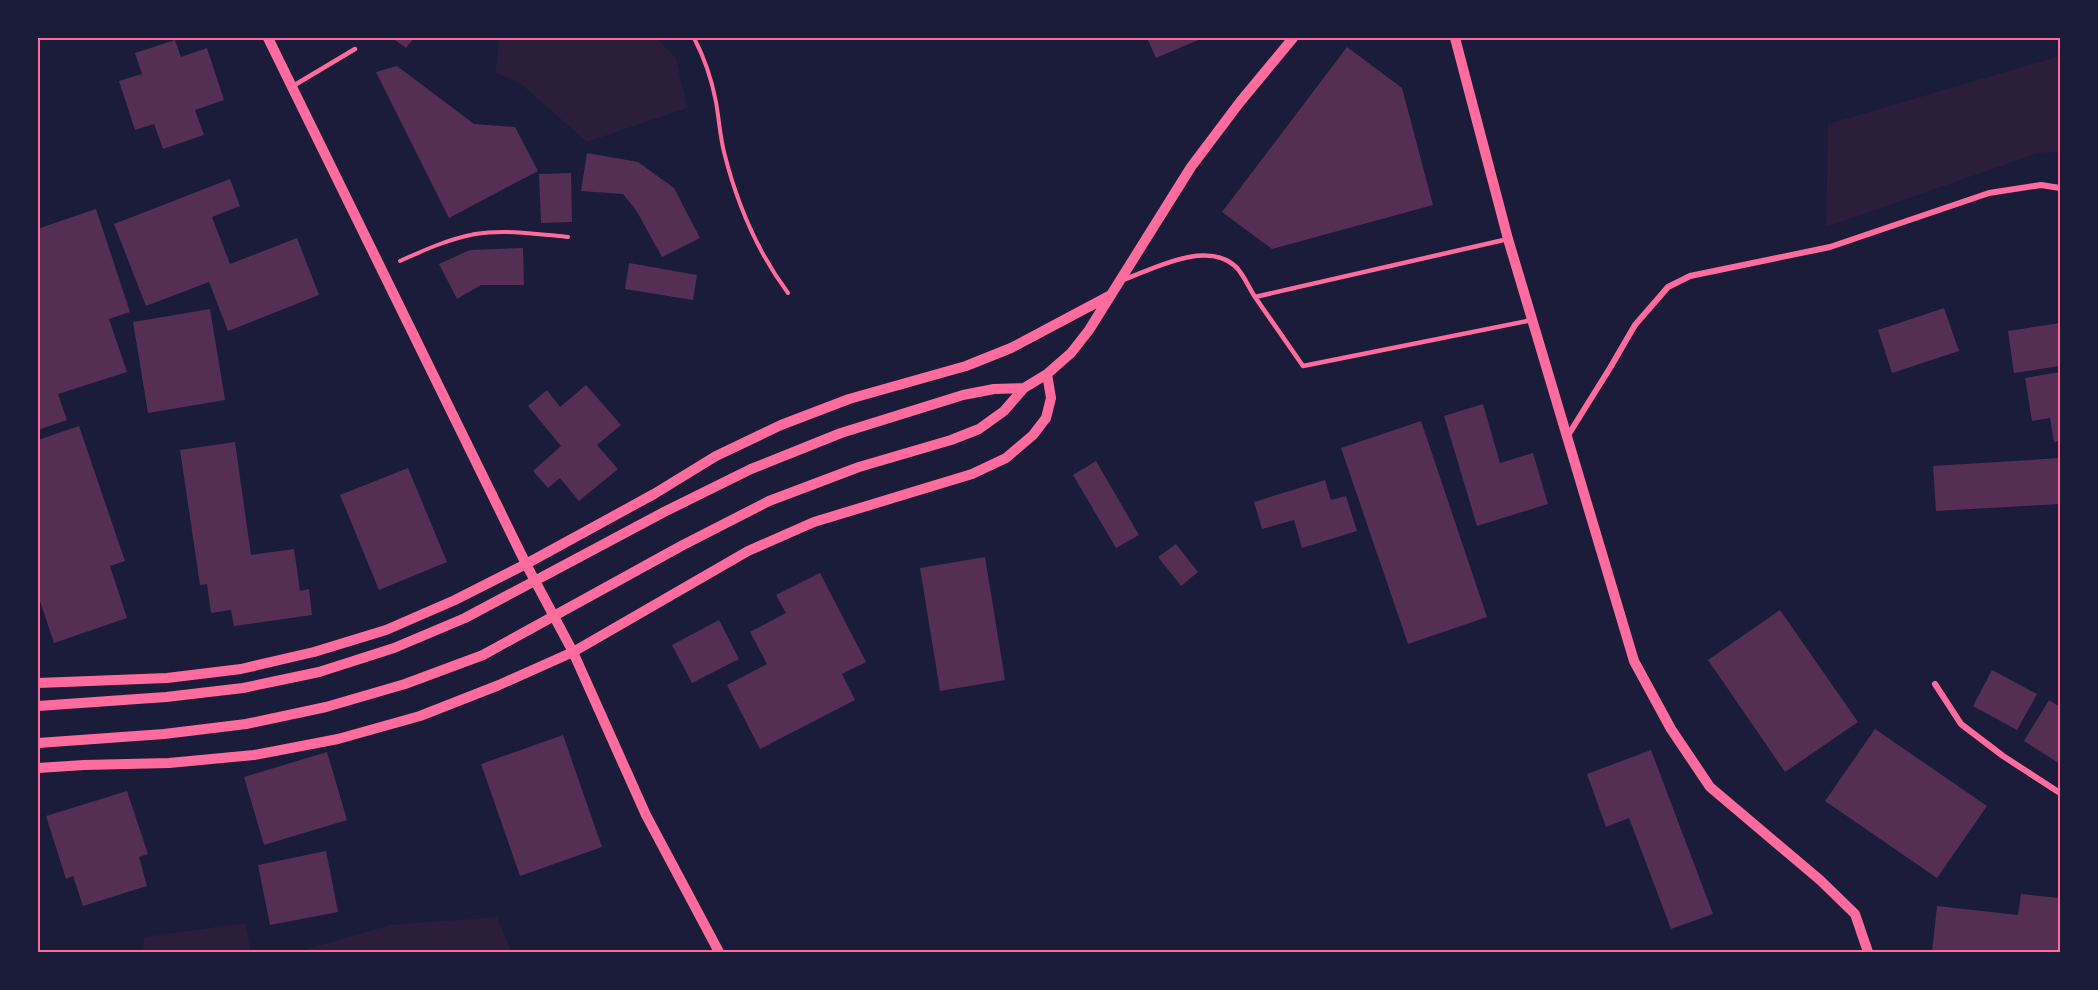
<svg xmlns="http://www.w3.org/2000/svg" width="2098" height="990" viewBox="0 0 2098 990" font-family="'Libre Baskerville',serif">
<rect width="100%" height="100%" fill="#1b1b3a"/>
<path fill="#2a1e3b" d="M499,38H656L676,58L687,108L587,142L521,84L496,73Z
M2060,56V152L2038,153L1826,227L1828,124Z
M497,917L509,947L514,952H297L390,925Z
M245,923L251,952H143L144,937Z"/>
<path fill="#542f53" d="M392,38H414L406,48Z
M1147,38H1203L1156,58Z
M175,40L181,57L207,48L224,100L195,110L204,135L163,149L154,124L135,130L119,81L142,74L135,53Z
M1347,47L1402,88L1433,205L1272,249L1222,212Z
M397,66L474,124L515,127L538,171L449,218L376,72Z
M587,153L638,162L674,188L700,238L662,257L636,210L623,194L581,191Z
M571,173L572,222L541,223L539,174Z
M230,179L240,206L212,217L230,264L297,238L319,295L228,331L209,282L146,306L114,224Z
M96,209L130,312L109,319L127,372L58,394L67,420L38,430V222L40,228Z
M523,248L524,285H481L457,299L439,264L470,250Z
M629,263L697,275L693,300L625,289Z
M1944,308L1959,351L1892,373L1878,330Z
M210,309L225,400L148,413L133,322Z
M2060,323V366L2014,373L2008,331Z
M2060,372V441L2054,442L2050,418L2032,421L2025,378Z
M586,385L621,425L597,445L618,469L579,501L560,478L548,488L533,471L561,446L528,406L547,390L560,407Z
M1483,404L1500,463L1533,453L1548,504L1477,526L1444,416Z
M1421,421L1487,617L1408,644L1341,448Z
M79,426L125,561L110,566L127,618L54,643L38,595V440Z
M235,442L251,555L294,549L300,591L309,589L312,615L234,626L231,610L211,613L207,584L200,585L180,450Z
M2060,458V504L1936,511L1933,466Z
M1096,461L1139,535L1116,548L1073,475Z
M408,468L447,562L379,590L340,495Z
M1325,480L1331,500L1346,496L1357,531L1302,548L1294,520L1262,529L1254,502Z
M1176,544L1198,572L1181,586L1158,557Z
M985,557L1005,680L940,691L920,568Z
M820,573L866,662L842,674L855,700L760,749L727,685L767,664L750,632L786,613L776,595Z
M1780,610L1858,722L1785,772L1708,660Z
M719,620L739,659L692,683L672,645Z
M1992,670L2037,694L2017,730L1973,706Z
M2049,700L2060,707V764L2024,741Z
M1875,729L1987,806L1937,878L1825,801Z
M563,735L602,847L520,876L481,764Z
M1651,750L1713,914L1671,929L1629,818L1606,827L1587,774Z
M327,752L347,820L264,845L244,777Z
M127,791L148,854L139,857L147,886L83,906L73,876L66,879L46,816Z
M326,851L338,912L270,925L258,865Z
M2021,894L2060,898V952H1932L1937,906L2018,915Z"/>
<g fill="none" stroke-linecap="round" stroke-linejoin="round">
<path stroke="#ff6b9d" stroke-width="4" d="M694,38C704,57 712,81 716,102C719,119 720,136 724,152C737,204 756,250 788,293
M400,261C424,250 449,239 475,234C505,229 538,234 568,237"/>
<path stroke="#ff6b9d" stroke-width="4.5" d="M293,86L355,49
M1508,239L1255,297L1303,366L1532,320
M1123,280C1153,269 1206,240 1235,266C1243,273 1249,288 1255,297"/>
<path stroke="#ff6b9d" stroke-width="6" d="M1567,437L1610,368L1635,325L1668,287L1690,276L1830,247L1989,193L2041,185L2060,188
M1935,684L1961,724L2003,756L2060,793"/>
<path stroke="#ff6b9d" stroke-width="10" d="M268,38L526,564L573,652L646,815L719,952
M1455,38L1508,239L1634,661L1671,729L1710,787L1820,880L1855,914L1868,952
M38,683L167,678L241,669L314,652L386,630L455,600L526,564L654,494L716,456L781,425L849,399L966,366L1011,348L1109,296
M38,706L166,697L243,688L319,672L394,648L465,618L664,512L751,469L841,433L963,395L994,389L1024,388
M38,743L164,734L246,724L326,707L405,684L483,655L683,545L769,501L859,467L951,440L979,429L1004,411L1024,388L1047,374L1071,353L1089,330L1191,167L1240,102L1293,38
M38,768L84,765L169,763L254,755L338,739L420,716L499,685L573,652L748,551L814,522L972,474L1006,458L1033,435L1046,418L1051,398L1047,374"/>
</g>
<rect width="2098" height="990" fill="none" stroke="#1b1b3a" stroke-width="78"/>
<rect x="39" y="39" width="2020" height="912" fill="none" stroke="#ff6b9d" stroke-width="2"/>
</svg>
